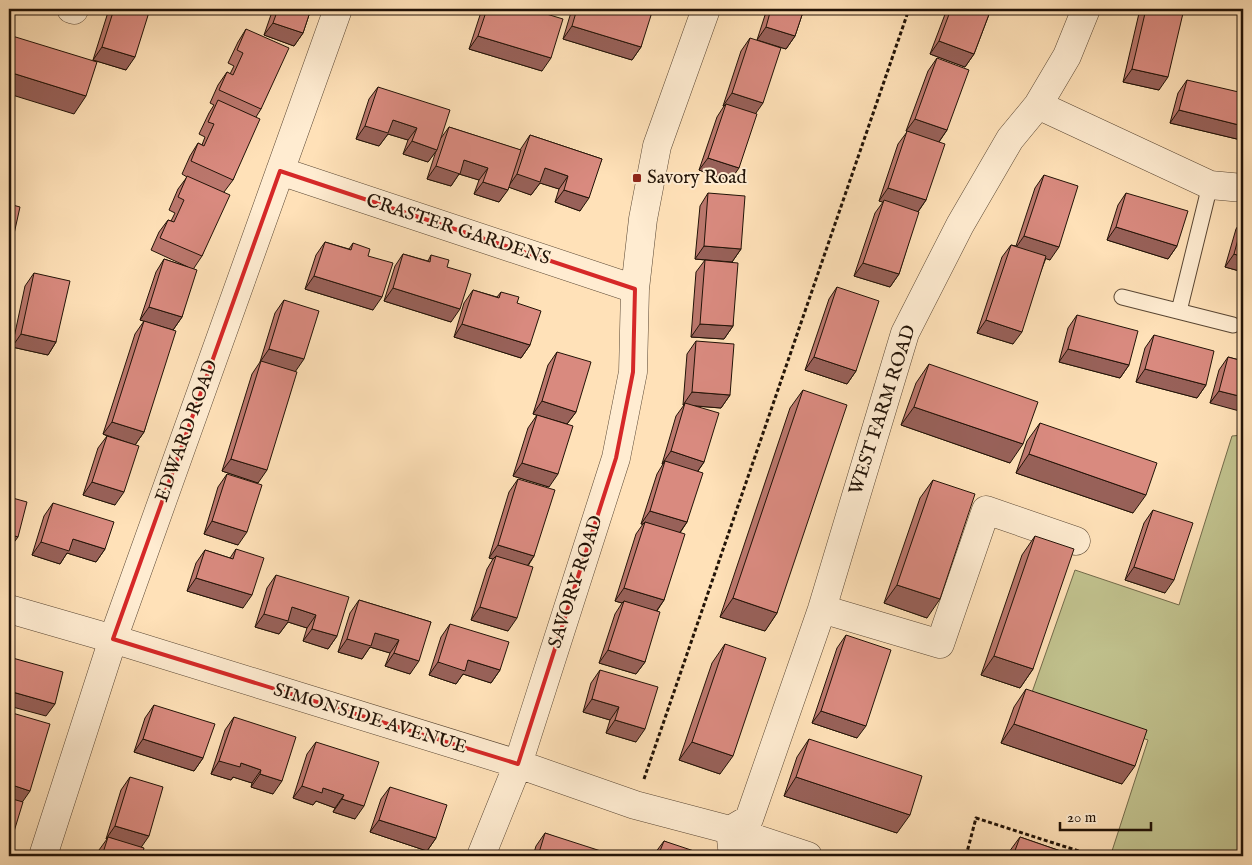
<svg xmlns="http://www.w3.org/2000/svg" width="1252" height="865" viewBox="0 0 1252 865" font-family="'IM FELL English',serif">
<rect width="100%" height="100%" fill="#ffe1b8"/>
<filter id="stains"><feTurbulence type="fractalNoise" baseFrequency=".004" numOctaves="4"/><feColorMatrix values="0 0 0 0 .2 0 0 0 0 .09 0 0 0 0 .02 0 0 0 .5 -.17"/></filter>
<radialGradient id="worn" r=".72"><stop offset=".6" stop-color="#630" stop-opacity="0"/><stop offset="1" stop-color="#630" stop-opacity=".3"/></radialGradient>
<path fill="#c1c28e" stroke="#726a4a" d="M1243,435V856H1117L1112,851L1148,740L1030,698L1075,570L1179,605L1232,436Z"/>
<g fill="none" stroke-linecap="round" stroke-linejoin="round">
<g stroke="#594633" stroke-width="17">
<path id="service" d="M1122,297L1233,325
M1179,311L1210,185"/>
</g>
<g stroke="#594633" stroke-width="29">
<path id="minor" d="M71,9L74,10
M1038,105L1210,185L1243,188
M280,171L635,289
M9,609L113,639L518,764L635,805L730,830L808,856
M822,609L940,644L986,510L1076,541
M730,830L749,819L822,609L905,333L960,225L1010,139L1038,105L1067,56L1086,9
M730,830L733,856
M43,856L113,639L338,9
M481,856L518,764L616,458L633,372L635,289L643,219L657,146L706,9"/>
</g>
<path stroke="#221307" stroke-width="3" stroke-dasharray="4 2.5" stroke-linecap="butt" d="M644,779L909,9
M966,856L976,818L1094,856"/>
<use href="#service" stroke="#ffecd1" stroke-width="15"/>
<use href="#minor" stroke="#ffecd1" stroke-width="28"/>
</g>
<path fill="#bb776d" stroke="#221307" d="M109,9H150L126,70L93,60Z
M273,9H311L303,33L294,46L264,35Z
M482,9H530L542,71L469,49Z
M572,9H650L641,47L632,60L563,39Z
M767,9H804L795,36L786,49L757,40Z
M947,9H991L974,54L965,67L930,54Z
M1140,9H1184L1159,90L1123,82Z
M246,29L261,109L256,117L233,180L224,192L202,256L194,268L182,317L173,330L144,432L135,445L115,505L83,495L98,448L107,436L103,434L135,334L144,321L140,320L156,272L164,259L188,267L151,250L159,232L168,220L171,221L175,213L169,210L178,189L187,177L182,174L190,156L198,143L202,145L205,137L199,134L209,113L214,105L210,103L218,85L227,72L230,74L234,66L228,63L238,42Z
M750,38L755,114L730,181L699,170L717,117L724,106H723L741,51Z
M937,58L947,130L939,142L926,200L918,212L899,274L890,287L854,276L875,213L883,202L879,201L898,144L907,132L906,131L928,71Z
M1187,80L1241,140L1170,123L1178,93Z
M378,87L441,138L449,127L520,150L530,135L602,159L580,211L555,202L559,189L540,183L531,195L509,187L499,202L474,194L479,180L459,174L451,186L427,179L436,151L428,162L403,154L408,140L388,134L379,146L356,139L369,99Z
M1044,175L1050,260L1046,258L1013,344L977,333L1002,257L1011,245L1016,246L1035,188Z
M708,193L741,249L732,262L733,326L724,339L691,337L696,272L705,260L695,259L700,206Z
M1126,193L1177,246L1168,259L1107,240L1118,205Z
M1243,218V272L1225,267L1236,229Z
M325,242L349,249L353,243L368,256L373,310L305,289L316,255Z
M403,254L428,261L431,255L447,267L451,322L384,301L395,266Z
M34,273L56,342L48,355L12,347L25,286Z
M837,287L856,371L847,384L805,370L829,299Z
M473,290L497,297L501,292L530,345L521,358L454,337L464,303Z
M284,300L295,372L258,483L222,471L252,374L260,362L275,313Z
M1077,315L1129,365L1120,378L1059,362L1068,328Z
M1154,335L1206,385L1197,398L1136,382L1145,348Z
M696,341L730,395L721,408L694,406L704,462L698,471L687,522L680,533L664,600L657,611L645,662L636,674L599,663L615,614L622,603L615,601L636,534L643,524H641L657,474L663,464H662L676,416L684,405H683L687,354Z
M557,352L576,412L567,424L533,414L548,365Z
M1228,357L1243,361L1210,403L1219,370Z
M929,364L1010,463L901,425L916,383Z
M803,390L777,613L765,631L720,617L790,408Z
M537,415L549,487L513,476L528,428Z
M1040,423L1133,513L1016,473L1027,441Z
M227,474L238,545L204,534L218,487Z
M518,479L534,556L528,566L508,631L471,620L487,569L493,559L489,558L509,492Z
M933,480L927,618L884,603L920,498Z
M53,503L105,549L96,562L67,553L60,564L32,555L44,516Z
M1153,510L1165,593L1125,580L1144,523Z
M1035,536L1033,669L1020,688L981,675L1022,555Z
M236,549L243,608L187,591L196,563L205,550L230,558Z
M276,575L337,636L328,649L303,641L307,628L288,622L279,634L255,627L267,588Z
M359,600L431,622L410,674L385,666L390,653L370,647L362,659L338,652L350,613Z
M450,624L500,670L491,683L463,674L456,684L429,675L441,637Z
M846,635L857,738L812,723L837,648Z
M725,644L720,774L679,760L712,663Z
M600,670L636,742L606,733L610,720L583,712L591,683Z
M1026,689L1122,784L1001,743L1014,707Z
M154,705L203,758L194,771L134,752L145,718Z
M234,717L273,794L251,787L252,783L233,777L231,780L211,774L225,730Z
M809,739L897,833L784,796L797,757Z
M316,742L355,819L333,812L335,808L316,801L313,805L293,798L307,754Z
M130,777L141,847L142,856H97L99,850L107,839H106L121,790Z
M390,787L436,838L427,851L370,832L381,799Z
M545,833L606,856H533L536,846Z
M1020,837L1075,856H1006Z
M664,841L699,856H654L655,853Z"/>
<path fill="#986159" stroke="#221307" d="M273,23L303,33L294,46L264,35Z
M572,26L641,47L632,60L563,39Z
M766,27L795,36L786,49L757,40Z
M478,36L551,58L542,71L469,49Z
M939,41L974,54L965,67L930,54Z
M102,47L135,57L126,70L93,60Z
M1132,69L1168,77L1159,90L1123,82Z
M9,72L86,96L74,114L9,94Z
M732,93L763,103L754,116L726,104L724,106H723Z
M1179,110L1243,126V137L1241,140L1170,123Z
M915,119L947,130L938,143L906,131Z
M393,120L417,128L408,140L388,134L379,146L356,139L365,126Z
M412,141L437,150L428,162L403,154Z
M708,158L739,168L730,181L699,170Z
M464,160L488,168L479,180L459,174L451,186L427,179L436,166Z
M545,168L568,176L559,189L540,183L531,195L508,187L517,174Z
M483,182L508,190L499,202L474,194Z
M888,188L926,200L917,213L879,201Z
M564,190L589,198L580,211L555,202Z
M1116,227L1177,246L1168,259L1107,240Z
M1024,236L1059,247L1050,260L1015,249Z
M704,246L741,249L732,262L695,259Z
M1234,254L1243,257V272L1225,267Z
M863,263L899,274L890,287L854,276Z
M314,276L382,297L373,310L305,289Z
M393,288L460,309L451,322L384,301Z
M149,307L182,317L173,330L140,320Z
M986,320L1022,332L1013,344L977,333Z
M462,324L530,345L521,358L454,337Z
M700,324L733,326L724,339L691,337Z
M21,334L56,342L48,355L12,347Z
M269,349L304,359L295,372L260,362Z
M1068,349L1129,365L1120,378L1059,362Z
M814,357L856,371L847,384L805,370Z
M1145,369L1206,385L1197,398L1136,382Z
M1219,391L1243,397V412L1210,403Z
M692,392L730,395L721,408L685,405V403L684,405H683Z
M542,401L576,412L567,424L533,414Z
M914,407L1023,444L1010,463L901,425Z
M112,422L144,432L135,445L103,434Z
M671,451L704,462L695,475L665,461L663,464H662Z
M1029,454L1146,495L1133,513L1016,473Z
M231,459L267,470L258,483L222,471Z
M522,463L558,474L549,487L513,476Z
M92,482L124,492L115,505L83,495Z
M650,511L687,522L678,535L645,522L643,524H641Z
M212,521L247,532L238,545L204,534Z
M9,534L18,537L9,549Z
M73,539L105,549L96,562L67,553L60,564L32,555L41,542Z
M498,545L534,556L525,569L496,556L493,559L489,558Z
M1134,567L1174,580L1165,593L1125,580Z
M196,578L252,595L243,608L187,591Z
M897,585L940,599L927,618L884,603Z
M624,588L664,600L655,613L624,601L622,603L615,601Z
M733,598L777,613L765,631L720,617Z
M292,607L316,615L307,628L288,622L279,634L255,627L264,614Z
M480,607L517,618L508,631L471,620Z
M312,629L337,636L328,649L303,641Z
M375,633L399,640L390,653L370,647L362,659L338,652L347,639Z
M608,650L645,662L636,674L599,663Z
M394,653L419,661L410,674L385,666Z
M994,656L1033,669L1020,688L981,675Z
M468,660L500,670L491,683L463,674L456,684L429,675L438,662Z
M9,691L55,704L46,716L9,706Z
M592,699L619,707L610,720L583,712Z
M821,711L866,726L857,738L812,723Z
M615,720L645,729L636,742L606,733Z
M1014,724L1135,766L1122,784L1001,743Z
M143,739L203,758L194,771L134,752Z
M692,742L733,756L720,774L679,760Z
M219,761L241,763L261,770L252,783L233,777L231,780L211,774Z
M260,774L282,781L273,794L251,787Z
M796,777L910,815L897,833L784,796Z
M9,784L30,791L21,804L9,800Z
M302,786L323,788L344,795L335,808L316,801L313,805L293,798Z
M342,799L364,806L355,819L333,812Z
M379,820L436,838L427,851L370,832Z
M115,826L149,836L140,849L108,837L106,839Z"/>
<path fill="#d98a7f" stroke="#221307" d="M114,9H150L135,57L102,47Z
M278,9H311L303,33L273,23Z
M487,9H530L563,19L551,58L478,36Z
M577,9H653L641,47L572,26Z
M771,9H804L795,36L766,27Z
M951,9H991L974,54L939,41Z
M1146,9H1184L1168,77L1132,69Z
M246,29L289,48L261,109L219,90L227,72L233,75L243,53L237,50Z
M9,35L97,62L86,96L9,72Z
M750,38L781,48L763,103L732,93Z
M937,58L969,70L947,130L915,119Z
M1187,80L1243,93V126L1179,110Z
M378,87L450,110L437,150L412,141L417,128L393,120L388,133L365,126Z
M218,100L260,119L233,180L191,161L198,143L204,146L214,124L208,122Z
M726,104L757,114L739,168L708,158Z
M449,127L521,150L508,190L483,182L488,168L464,160L460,174L436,166Z
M907,131L945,144L926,200L888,188Z
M530,135L602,159L589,198L564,190L568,176L545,168L540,182L517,174Z
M1044,175L1078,186L1059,247L1024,236Z
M187,176L230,195L202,256L160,238L168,220L174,222L184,200L178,197Z
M708,193L745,196L741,249L704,246Z
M1126,193L1188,211L1177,246L1116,227Z
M884,200L919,212L899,274L863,263Z
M9,204L20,207L12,243L9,242Z
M1243,221V257L1234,254Z
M325,242L351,250L353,243L370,249L368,256L393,263L382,297L314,276Z
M1011,245L1046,256L1022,332L986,320Z
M403,254L430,262L431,255L449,260L447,267L471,274L460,309L393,288Z
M164,259L197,270L182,317L149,307Z
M705,260L738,263L733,326L700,324Z
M34,273L70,281L56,342L21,334Z
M837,287L879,301L856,371L814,357Z
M473,290L499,298L501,292L519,297L517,303L541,311L530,345L462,324Z
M284,300L319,311L304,359L269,349Z
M1077,315L1138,331L1129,365L1068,349Z
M144,321L176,331L144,432L112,422Z
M1154,335L1214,351L1206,385L1145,369Z
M696,341L734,344L730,395L692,392Z
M557,352L591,362L576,412L542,401Z
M1228,357L1243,361V397L1219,391Z
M261,361L297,372L267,470L231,459Z
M929,364L1038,402L1023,444L914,407Z
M803,390L847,405L777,613L733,598Z
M685,403L719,413L704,462L671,451Z
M537,415L573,426L558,474L522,463Z
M1040,423L1157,463L1146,495L1029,454Z
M107,436L139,446L124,492L92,482Z
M665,461L703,473L687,522L650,511Z
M227,474L262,485L247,532L212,521Z
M518,479L555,490L534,556L498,545Z
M933,480L975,494L940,599L897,585Z
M9,497L27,502L18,537L9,534Z
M53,503L114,522L105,549L73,539L69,551L41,542Z
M1153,510L1193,523L1174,580L1134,567Z
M645,522L685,534L664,600L624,588Z
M1035,536L1074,549L1033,669L994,656Z
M236,549L264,558L252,595L196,578L205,550L233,559Z
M496,556L533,567L517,618L480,607Z
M276,575L349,597L337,636L312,629L316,615L292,607L288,621L264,614Z
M359,600L431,622L419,661L394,653L399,640L375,633L371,646L347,639Z
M624,601L660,612L645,662L608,650Z
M450,624L509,642L500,670L468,660L465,671L438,662Z
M846,635L891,650L866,726L821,711Z
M725,644L766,658L733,756L692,742Z
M9,657L63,672L55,704L9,691Z
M600,670L658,687L645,729L615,720L619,707L592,699Z
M1026,689L1147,730L1135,766L1014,724Z
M154,705L215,724L203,758L143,739Z
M9,712L50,724L30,791L9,784Z
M234,717L296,737L282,781L260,774L261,770L241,763L240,767L219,761Z
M809,739L922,776L910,815L796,777Z
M316,742L379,762L364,806L342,799L344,795L323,788L322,793L302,786Z
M130,777L163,787L149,836L115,826Z
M390,787L447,805L436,838L379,820Z
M9,798L23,802L9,848Z
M545,833L607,853L606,856H538Z
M108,837L144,848L142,856H102Z
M1020,837L1075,856H1013Z
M664,841L700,853L699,856H658Z"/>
<path fill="none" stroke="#d62828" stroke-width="4" stroke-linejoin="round" d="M280,171L635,289L633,372L616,458L518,764L113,639Z"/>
<rect fill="#8f2418" stroke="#ffecd1" stroke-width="2" x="632" y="173" width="10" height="10" rx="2.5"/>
<g text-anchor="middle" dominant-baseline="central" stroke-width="4" stroke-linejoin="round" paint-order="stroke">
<g font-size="19" fill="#221307" stroke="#ffecd1" text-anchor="start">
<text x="647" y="178">Savory Road</text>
</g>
<g font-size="19" fill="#221307" stroke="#ffecd1">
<text transform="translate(458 230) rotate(18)">CRASTER GARDENS</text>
<text transform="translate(883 410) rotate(-72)">WEST FARM ROAD</text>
<text transform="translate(187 431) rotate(-70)">EDWARD ROAD</text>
<text transform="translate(576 582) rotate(-72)">SAVORY ROAD</text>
<text transform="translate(370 719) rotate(17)">SIMONSIDE AVENUE</text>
</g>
</g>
<rect width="1252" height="865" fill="none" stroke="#ffe1b8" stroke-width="30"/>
<rect x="10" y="10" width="1232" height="845" fill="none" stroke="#221307" stroke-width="2.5"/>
<rect x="15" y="15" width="1222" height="835" fill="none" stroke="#221307"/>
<path d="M1060 822v8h91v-8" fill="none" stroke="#221307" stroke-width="2.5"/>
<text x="1067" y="822" font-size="15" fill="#221307" stroke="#ffecd1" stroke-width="4" paint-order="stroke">20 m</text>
<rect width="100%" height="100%" filter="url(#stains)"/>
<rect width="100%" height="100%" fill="url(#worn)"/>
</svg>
